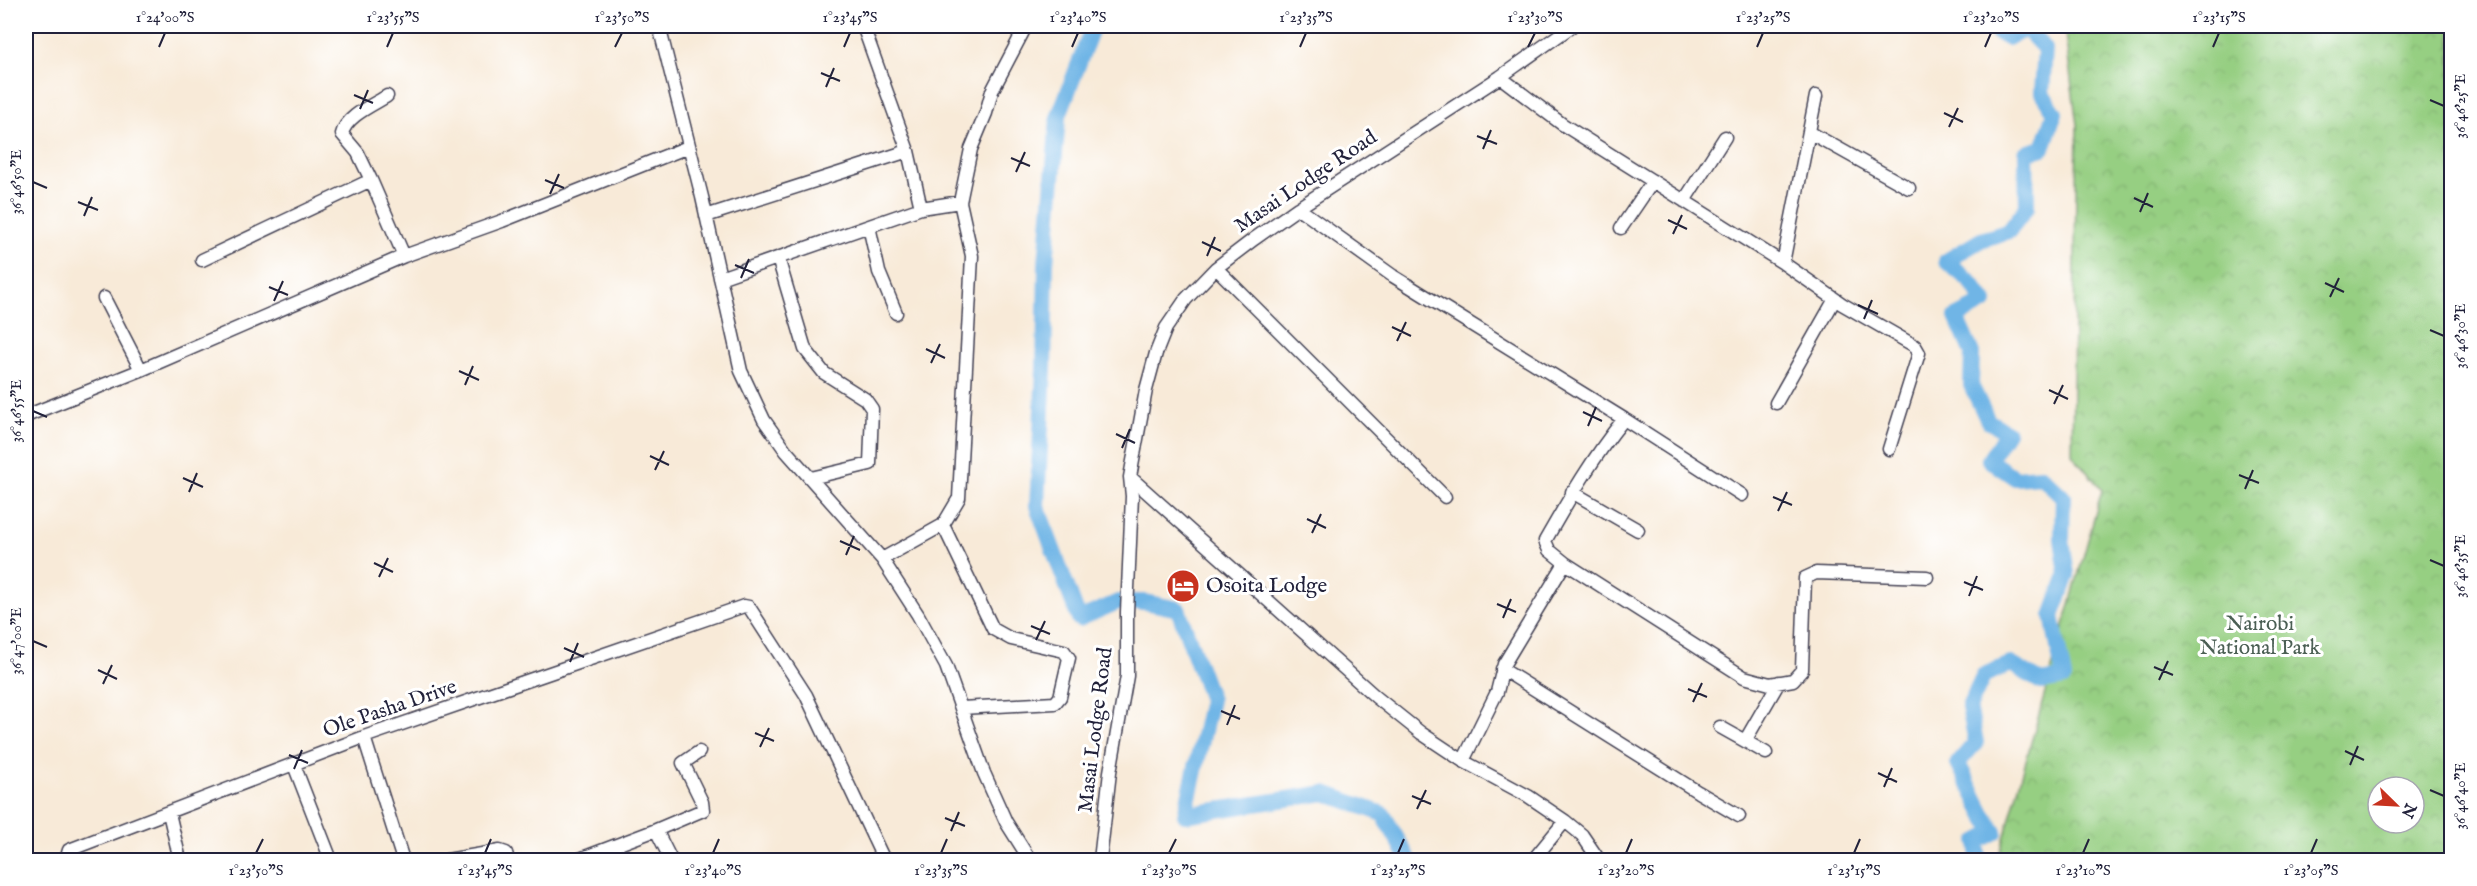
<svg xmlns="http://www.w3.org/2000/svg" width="2477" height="886" viewBox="0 0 2477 886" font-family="'IM FELL English',serif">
<defs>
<pattern id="park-crowns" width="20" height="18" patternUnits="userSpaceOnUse" patternTransform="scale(1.5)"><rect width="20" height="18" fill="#96cf82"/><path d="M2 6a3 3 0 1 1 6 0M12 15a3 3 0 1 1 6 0" fill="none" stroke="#81b171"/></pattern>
</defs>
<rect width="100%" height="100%" fill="#fff"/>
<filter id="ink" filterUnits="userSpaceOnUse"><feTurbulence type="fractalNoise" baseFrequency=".0167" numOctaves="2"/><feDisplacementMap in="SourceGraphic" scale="12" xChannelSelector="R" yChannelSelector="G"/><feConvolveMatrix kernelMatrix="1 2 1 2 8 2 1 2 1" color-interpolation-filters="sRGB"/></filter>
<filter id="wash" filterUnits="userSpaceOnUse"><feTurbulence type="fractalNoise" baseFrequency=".008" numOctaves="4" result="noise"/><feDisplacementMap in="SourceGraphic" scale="24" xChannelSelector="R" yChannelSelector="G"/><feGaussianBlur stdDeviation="1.35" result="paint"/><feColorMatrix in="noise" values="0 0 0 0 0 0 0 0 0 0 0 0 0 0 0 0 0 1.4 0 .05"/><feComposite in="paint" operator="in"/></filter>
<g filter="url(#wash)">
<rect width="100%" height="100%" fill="#f8ead8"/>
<path fill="url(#park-crowns)" stroke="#5c785e" stroke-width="1.5" fill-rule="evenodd" d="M2064,26H2451V860H1998L2102,490L2072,454L2077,125ZM2378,787H2414V823H2378Z"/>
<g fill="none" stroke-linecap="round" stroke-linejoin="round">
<path stroke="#6fb5e6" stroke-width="16" d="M1093,26L1058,118L1046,264L1044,370L1037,506L1079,619L1118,602H1145L1178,609L1211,700L1185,815L1325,793L1383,814L1409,860
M1979,860L1977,842L1995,832L1985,817L1958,763L1976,742L1969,707L1984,675L2011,664L2041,682L2064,678L2052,616L2067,575L2062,539L2063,497L2041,476L2015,478L1989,460L2007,432L1988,421L1971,385L1972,353L1956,317L1985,302L1970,281L1946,261L1981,240L2009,231L2027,207L2026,153L2043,148L2055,113L2042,93L2045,49L2026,29L2007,38L1997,32L1993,26"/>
</g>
</g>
<g filter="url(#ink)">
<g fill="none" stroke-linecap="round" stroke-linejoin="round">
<g stroke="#424053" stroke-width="15">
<path id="minor" d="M659,26L702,197L741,371L764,420L786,451L882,559L918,615L946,666L984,773L1006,822L1030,860
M1500,77L1562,124L1783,263L1842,304L1915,346L1919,353L1889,449
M1809,132L1909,188
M371,180L358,153L342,134C346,116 373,105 387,96
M1684,201L1725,137
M921,208L960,202
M1298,208L1393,276L1624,419C1593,457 1569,499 1545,541L1549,550L1565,563L1744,677L1770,684L1793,680L1802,670L1805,578L1816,573L1927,577
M706,216L908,151
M869,226L879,272L896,313
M1621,228L1653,181
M778,258L805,349L824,373L865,399L872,409L870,464L811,478
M202,260L371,180L404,256
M1783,263L1816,96
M1216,268L1445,497
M720,278L921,208L908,151L863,26
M104,298L141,370
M1776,403L1835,299
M26,416L141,370L404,256L502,221L688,147
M1624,419L1742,495
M1130,477L1376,697L1421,733L1463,761L1528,796L1565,821L1582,835L1599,860
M1572,492L1638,530
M943,525L993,629L1011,639L1064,651L1069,658L1060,697L1055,703L961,708
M882,559L943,525L959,498L972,256L960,202L971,149L986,113L992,91L1026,26
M1502,669L1698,792L1739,816
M1720,727L1745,741
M364,737L403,860
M1766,753L1745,741L1779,682
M1463,761L1497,692L1504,664L1565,563
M294,765L331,860
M169,813L180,860
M656,830L703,810L702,802L683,763L699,752
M66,860L69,850L364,737L744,606L749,607L806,695L884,860
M447,860L500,851L506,853L508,860
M577,860L656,830L671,860
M1100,860L1110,772L1127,676V612L1132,496L1130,477L1146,390L1156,353L1166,328L1186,299L1216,268L1254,239L1298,208L1500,77L1572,26
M1533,860L1565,821"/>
</g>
<use href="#minor" stroke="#fff" stroke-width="12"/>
</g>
</g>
<path fill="none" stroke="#22223b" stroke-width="2" d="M159,47L165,33M387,47L393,33M615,47L622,33M844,47L850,33M1072,47L1078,33M1300,47L1306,33M1528,47L1535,33M1757,47L1763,33M1985,47L1991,33M2213,47L2219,33M821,73L840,81M826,87L834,68M354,95L373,103M2430,100L2444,106M360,109L368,90M1944,113L1963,122M1949,127L1958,108M1477,136L1497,144M1483,149L1491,130M1011,158L1030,166M1016,172L1025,152M545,180L564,188M33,182L47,188M550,194L559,174M2134,198L2153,207M78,202L98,210M2140,212L2148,193M84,216L92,197M1668,220L1687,229M1673,234L1682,215M1202,242L1221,251M1207,256L1215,237M735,265L754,273M741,278L749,259M2325,283L2344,292M269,287L288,295M2330,297L2339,278M274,301L283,281M1858,305L1878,314M1864,319L1872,300M1392,327L1411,336M2430,330L2444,336M1397,341L1406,322M926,349L945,358M931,363L940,344M459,371L479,380M465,385L473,366M2049,390L2068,399M2054,404L2063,385M33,411L47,417M1583,412L1602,421M1588,426L1596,407M1116,434L1135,443M1122,448L1130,429M650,456L669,465M655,470L664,451M2239,475L2259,483M183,478L203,487M2245,489L2253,470M189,492L197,473M1773,497L1792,505M1778,511L1787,492M1307,519L1326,528M1312,533L1321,514M840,541L860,550M846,555L854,536M2430,560L2444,566M374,563L393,572M379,577L388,558M1964,582L1983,590M1969,596L1977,576M1497,604L1516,612M1503,618L1511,599M1031,626L1050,634M1036,640L1045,621M33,641L47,647M564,648L584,657M570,662L578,643M2154,667L2173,675M98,670L117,679M2159,680L2168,661M103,684L112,665M1688,689L1707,697M1693,702L1702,683M1221,711L1240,719M1227,725L1235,705M755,733L774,741M760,747L769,728M2345,751L2364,760M289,755L308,763M2350,765L2358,746M294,769L302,750M1878,773L1897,782M1884,787L1892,768M2430,790L2444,796M1412,796L1431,804M1417,809L1426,790M945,818L965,826M951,831L959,812M256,853L263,839M485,853L491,839M713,853L719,839M941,853L947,839M1169,853L1176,839M1398,853L1404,839M1626,853L1632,839M1854,853L1860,839M2083,853L2089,839M2311,853L2317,839"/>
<defs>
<g id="hotel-disc" transform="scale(1.725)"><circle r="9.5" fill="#c8321e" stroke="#fff"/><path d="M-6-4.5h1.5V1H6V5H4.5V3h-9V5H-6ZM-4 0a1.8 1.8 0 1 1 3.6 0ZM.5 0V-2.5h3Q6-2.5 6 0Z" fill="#fff"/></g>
</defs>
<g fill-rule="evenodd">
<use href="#hotel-disc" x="1183" y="586"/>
</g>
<g text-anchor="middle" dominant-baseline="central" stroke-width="6" stroke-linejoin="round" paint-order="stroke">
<g font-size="21" fill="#22223b" stroke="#fff">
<text transform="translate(1306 182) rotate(-34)">Masai Lodge Road</text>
<text transform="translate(390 709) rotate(-19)">Ole Pasha Drive</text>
<text transform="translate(1096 730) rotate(-83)">Masai Lodge Road</text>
</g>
<g font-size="21" fill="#22223b" stroke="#fff" text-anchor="start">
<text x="1206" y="586">Osoita Lodge</text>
</g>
<g font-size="21" fill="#4b5f54" stroke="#fff">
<text x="2260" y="624">Nairobi<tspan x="2260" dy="24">National Park</tspan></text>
</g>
</g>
<rect width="2477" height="886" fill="none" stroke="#fff" stroke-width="66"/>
<g transform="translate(2396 805) rotate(114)"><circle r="28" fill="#ffffff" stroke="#a7a7b1" stroke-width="1.5"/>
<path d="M0-4.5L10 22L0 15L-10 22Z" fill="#c8321e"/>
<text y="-9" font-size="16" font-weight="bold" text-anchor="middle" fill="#22223b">N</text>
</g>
<rect x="33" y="33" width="2411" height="820" fill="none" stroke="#22223b" stroke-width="2"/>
<g font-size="15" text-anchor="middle" fill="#22223b">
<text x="165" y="22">1°24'00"S</text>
<text x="393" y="22">1°23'55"S</text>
<text x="622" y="22">1°23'50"S</text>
<text x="850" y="22">1°23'45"S</text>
<text x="1078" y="22">1°23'40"S</text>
<text x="1306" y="22">1°23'35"S</text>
<text x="1535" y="22">1°23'30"S</text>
<text x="1763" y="22">1°23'25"S</text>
<text x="1991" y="22">1°23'20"S</text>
<text x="2219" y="22">1°23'15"S</text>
<text transform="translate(2460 106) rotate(-90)" y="5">36°46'25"E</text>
<text transform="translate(16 182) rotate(-90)" y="5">36°46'50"E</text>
<text transform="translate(2460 336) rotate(-90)" y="5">36°46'30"E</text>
<text transform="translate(16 411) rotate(-90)" y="5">36°46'55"E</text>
<text transform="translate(2460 566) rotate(-90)" y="5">36°46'35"E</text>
<text transform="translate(16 641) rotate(-90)" y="5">36°47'00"E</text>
<text transform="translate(2460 796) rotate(-90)" y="5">36°46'40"E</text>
<text x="256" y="875">1°23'50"S</text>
<text x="485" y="875">1°23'45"S</text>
<text x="713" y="875">1°23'40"S</text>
<text x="941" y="875">1°23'35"S</text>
<text x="1169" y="875">1°23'30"S</text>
<text x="1398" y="875">1°23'25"S</text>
<text x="1626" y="875">1°23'20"S</text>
<text x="1854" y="875">1°23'15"S</text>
<text x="2083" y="875">1°23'10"S</text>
<text x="2311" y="875">1°23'05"S</text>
</g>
</svg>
